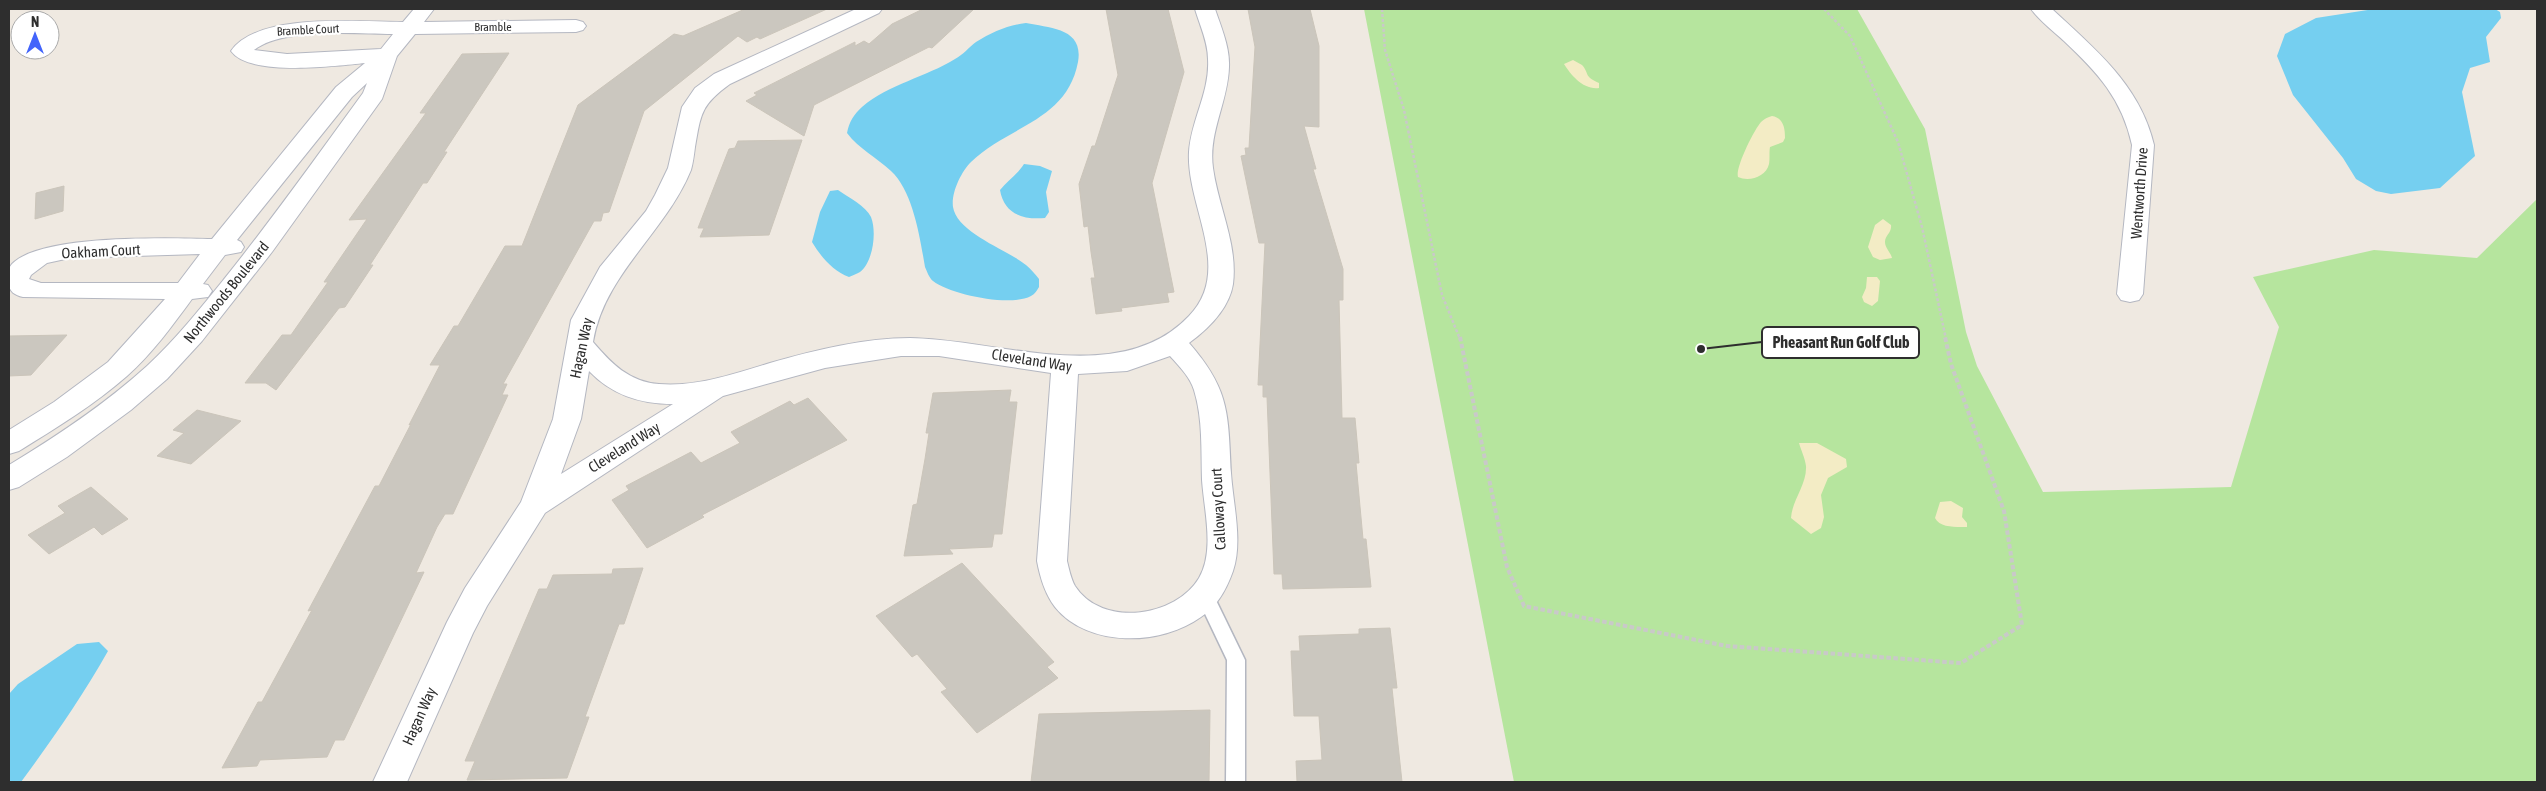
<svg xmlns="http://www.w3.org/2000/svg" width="2546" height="791" viewBox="0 0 2546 791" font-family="'Asap Condensed',sans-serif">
<rect width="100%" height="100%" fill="#efe9e1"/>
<path fill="#b6e59e" d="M1364,9H1857L1925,129L1966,332L1977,366L2043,492L2231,487L2279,327L2253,277L2374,250L2477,258L2537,199V782H1514Z"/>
<path fill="#f3ecc5" d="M1573,60L1582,65C1590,74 1583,76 1599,83V88C1583,90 1571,75 1564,64Z
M1772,116C1783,118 1785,127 1785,138L1783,142L1770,147C1769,152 1770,159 1769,164C1766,177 1749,182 1738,177C1735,168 1754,130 1761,122C1764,119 1768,117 1772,116Z
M1883,219L1891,225C1892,233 1885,235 1885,242C1885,248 1891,253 1892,258L1880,260L1873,257L1868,247L1875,225Z
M1867,277H1877L1880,281L1878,301L1872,306L1864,302L1862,297L1866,288Z
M1799,443H1817L1846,459L1847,467L1828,478L1821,495L1824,517L1821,528L1811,534L1791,518C1792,500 1807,485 1806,466C1805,458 1801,450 1799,443Z
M1951,501L1963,508L1962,517L1967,523V527C1956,527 1940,528 1935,518L1940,502Z"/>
<path fill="#75cff0" d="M2374,9H2495L2500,12L2501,18L2486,37L2490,62L2470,68L2462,92L2475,156L2440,188L2391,194L2376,191L2356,179L2343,158L2293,95L2277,56L2285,34L2316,18Z
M1026,23C1050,28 1084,28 1078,62C1067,121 1008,126 971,162C961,172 951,193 953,207C957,233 1008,250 1026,265C1031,269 1035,274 1039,279V287C1037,290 1035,294 1031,296C1011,307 951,295 933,281C929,278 927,271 925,267C920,238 913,191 891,171C876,157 859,149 847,133C849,122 854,114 862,107C889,84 926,77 955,59C963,55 969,47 976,42C992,32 1008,25 1026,23Z
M1024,164L1040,166L1052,171L1046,192L1049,212L1045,218C1023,220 1004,214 1000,190C1008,180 1017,175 1024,164Z
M838,190C848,197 866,206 871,217C877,232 873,262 860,272C857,274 853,275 849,277C833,271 821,257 812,242L820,212L830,191Z
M99,642L108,651C82,697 52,740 21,782H9V694L18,684L77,644Z"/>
<path fill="#cbc7bf" stroke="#cbc5ba" d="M745,9H827L760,39L757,37L747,42L738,36L644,111L609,212L603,213L601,221H594L503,384H507L502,395H508L453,514H445L437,527L416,573L424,572L344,740H335L327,757L260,760L257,766L222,768L258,702H262L312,610L308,611L375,486H379L411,424L409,425L440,365H430L454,326H458L505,246H522L578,105L674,34L683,36Z
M923,9H974L932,48L929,47L814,105L804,136L746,101L757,95L754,93L855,42V46L864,41L869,44L892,24Z
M1106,9H1168L1184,72L1152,183L1174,292L1167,293L1169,302L1121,308L1122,311L1096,314L1091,278H1095L1091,252L1088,226L1084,227L1079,184L1092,146H1095L1118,75Z
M1248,9H1310L1319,46V127L1304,126L1316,169H1313L1343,269V300H1339L1342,418H1355L1359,463H1356L1363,539H1366L1371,587L1283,589L1282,574H1274L1267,397H1263V385H1258L1265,243H1259L1241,156L1246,155L1245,148H1249L1253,79L1255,47Z
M509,53L444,152H447L427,183H423L370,265H373L345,307L339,308L276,390L266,383H245L282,335H291L328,282H324L367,219L349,220L426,113H420L462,54Z
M802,140L769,235L700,237L704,228H698L729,149L735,148L738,141Z
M64,186L63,211L35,219L36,193Z
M67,335L31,375L9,376V336Z
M1011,390L1009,402H1017L1002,534H994L992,547L949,549L953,554L904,556L913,505L917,504L925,459L929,433H926L933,393Z
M808,398L847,440L702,515L704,517L647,548L612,500L629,490L626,486L691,452L701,463L740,443L731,432L790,401L794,405Z
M197,410L241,421L191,464L157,456L184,433L173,430Z
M91,487L128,519L102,535L94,527L49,554L28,535L65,513L58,506Z
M962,563L1054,662L1047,667L1058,678L977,733L941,692L947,689L917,654L912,657L876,616Z
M643,568L624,624H619L585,717H589L567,778L467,780L475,761H465L539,589H547L553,575L612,574L613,569Z
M1390,628L1397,688H1392L1402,782H1297L1296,761L1322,760L1319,716H1294L1291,651H1300L1299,636L1359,634V629Z
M1210,710L1209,782H1031L1039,714Z"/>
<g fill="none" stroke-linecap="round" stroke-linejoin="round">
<g stroke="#b4b7c1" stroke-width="3">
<path id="service" d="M1205,588L1211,590L1245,660V782H1226L1227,660L1196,595L1199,590Z"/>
</g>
<g stroke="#b4b7c1" stroke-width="2">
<path id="minor" d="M414,9H434L424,22L576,20L583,22L586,26L583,30L576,32L415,34L397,56L382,99L272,252L202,341L167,379L131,410L67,457L19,487L9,490V465C57,436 105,404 147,366C176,339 200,309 225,278C273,218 318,155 363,93L367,83L352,97L237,240L241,242L244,247L241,252L225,255L203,284L208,285L212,291L208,297L192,299C172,326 152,354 127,376C94,405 56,428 19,451L9,454V430L54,402L108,362L165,299L23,297C15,295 9,292 9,283C9,276 7,269 12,264C41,234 169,238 212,239L336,87L365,63C336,66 249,77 231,51C258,12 359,22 403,22ZM393,34L381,49L287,54L254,50C284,27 355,34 393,34ZM200,254L178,283H41L29,279L31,275L47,263L70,258Z
M856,9H882L879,13L730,84C701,105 701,113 695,147C694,155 693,163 691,170C666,232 604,274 593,342C611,363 629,382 659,384C697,387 734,374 770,363C815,350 864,338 910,338C997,339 1120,389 1189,316C1234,270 1186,206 1189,152C1191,120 1210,92 1208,59C1208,42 1200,26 1195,9H1215C1221,27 1230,47 1229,67C1228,102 1208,133 1213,168C1218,206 1238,244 1233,284C1229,309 1208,329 1189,343C1230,390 1228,413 1231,473C1233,504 1243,541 1233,571C1227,588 1217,607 1201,617C1161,646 1088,648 1055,607C1045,594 1040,577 1037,561L1051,373L939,356H901L825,368L723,396L545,513L487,606L473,633L407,782H373L447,622L465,588L521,502L553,419L571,320L600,267L646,211L655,195L668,168L682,107L695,88L714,74ZM1170,356C1179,366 1190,377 1194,390C1203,419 1201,450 1202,480C1204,510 1215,551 1199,578C1176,617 1102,628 1075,586C1071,579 1069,569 1067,561L1078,374L1127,371ZM589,371C612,395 640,404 673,404L561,474L581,419Z
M2031,9H2052C2095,49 2140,85 2154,145L2143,294L2139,300L2130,302L2121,300L2117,294L2132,145C2122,99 2098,73 2064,41C2053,31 2040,21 2031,9Z"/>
</g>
<path stroke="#c9c9c9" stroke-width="2.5" stroke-dasharray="3 2" stroke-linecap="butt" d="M1382,9L1385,50L1404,110L1442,295L1460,339
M1824,9L1850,36L1898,142L1922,227L1946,339"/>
<path stroke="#c9c9c9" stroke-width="4" stroke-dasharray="4.5 2.5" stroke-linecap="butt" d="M1460,337L1507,567L1524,606L1727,646L1961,663L2022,625L2004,511L1951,364L1945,337"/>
<use href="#service" fill="#fff" fill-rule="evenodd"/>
<use href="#minor" fill="#fff" fill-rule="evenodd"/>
</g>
<g text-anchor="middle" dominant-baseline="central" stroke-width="4.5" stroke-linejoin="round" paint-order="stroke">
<g font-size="12" fill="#2e2e2e" stroke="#fff">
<text x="493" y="27">Bramble</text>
<text transform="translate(308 30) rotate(-3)">Bramble Court</text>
</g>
<g font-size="15" fill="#2e2e2e" stroke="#fff">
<text transform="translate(2139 193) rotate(-86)">Wentworth Drive</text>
<text transform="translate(101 251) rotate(-3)">Oakham Court</text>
<text transform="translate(226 292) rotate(-51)">Northwoods Boulevard</text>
<text transform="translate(581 348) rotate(-78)">Hagan Way</text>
<text transform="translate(1032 360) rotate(9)">Cleveland Way</text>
<text transform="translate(624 447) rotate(-32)">Cleveland Way</text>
<text transform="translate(1218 509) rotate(-93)">Calloway Court</text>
<text transform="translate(419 716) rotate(-66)">Hagan Way</text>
</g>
</g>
<path fill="none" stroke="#2e2e2e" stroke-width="2" d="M1701 349L1762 342"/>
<circle fill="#2e2e2e" stroke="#fff" stroke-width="2" cx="1701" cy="349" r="5"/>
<rect fill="#fff" stroke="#2e2e2e" stroke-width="2" x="1762" y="327" width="157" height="31" rx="5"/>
<g font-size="16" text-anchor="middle" font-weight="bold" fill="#2e2e2e">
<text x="1841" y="348">Pheasant Run Golf Club</text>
</g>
<rect width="2546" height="791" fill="none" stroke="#2e2e2e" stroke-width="20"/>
<g transform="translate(35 35)"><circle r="24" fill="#ffffff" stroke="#ababab"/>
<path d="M0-4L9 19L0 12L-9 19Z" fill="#4264fb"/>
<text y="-8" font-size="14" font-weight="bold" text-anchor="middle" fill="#2e2e2e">N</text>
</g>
</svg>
